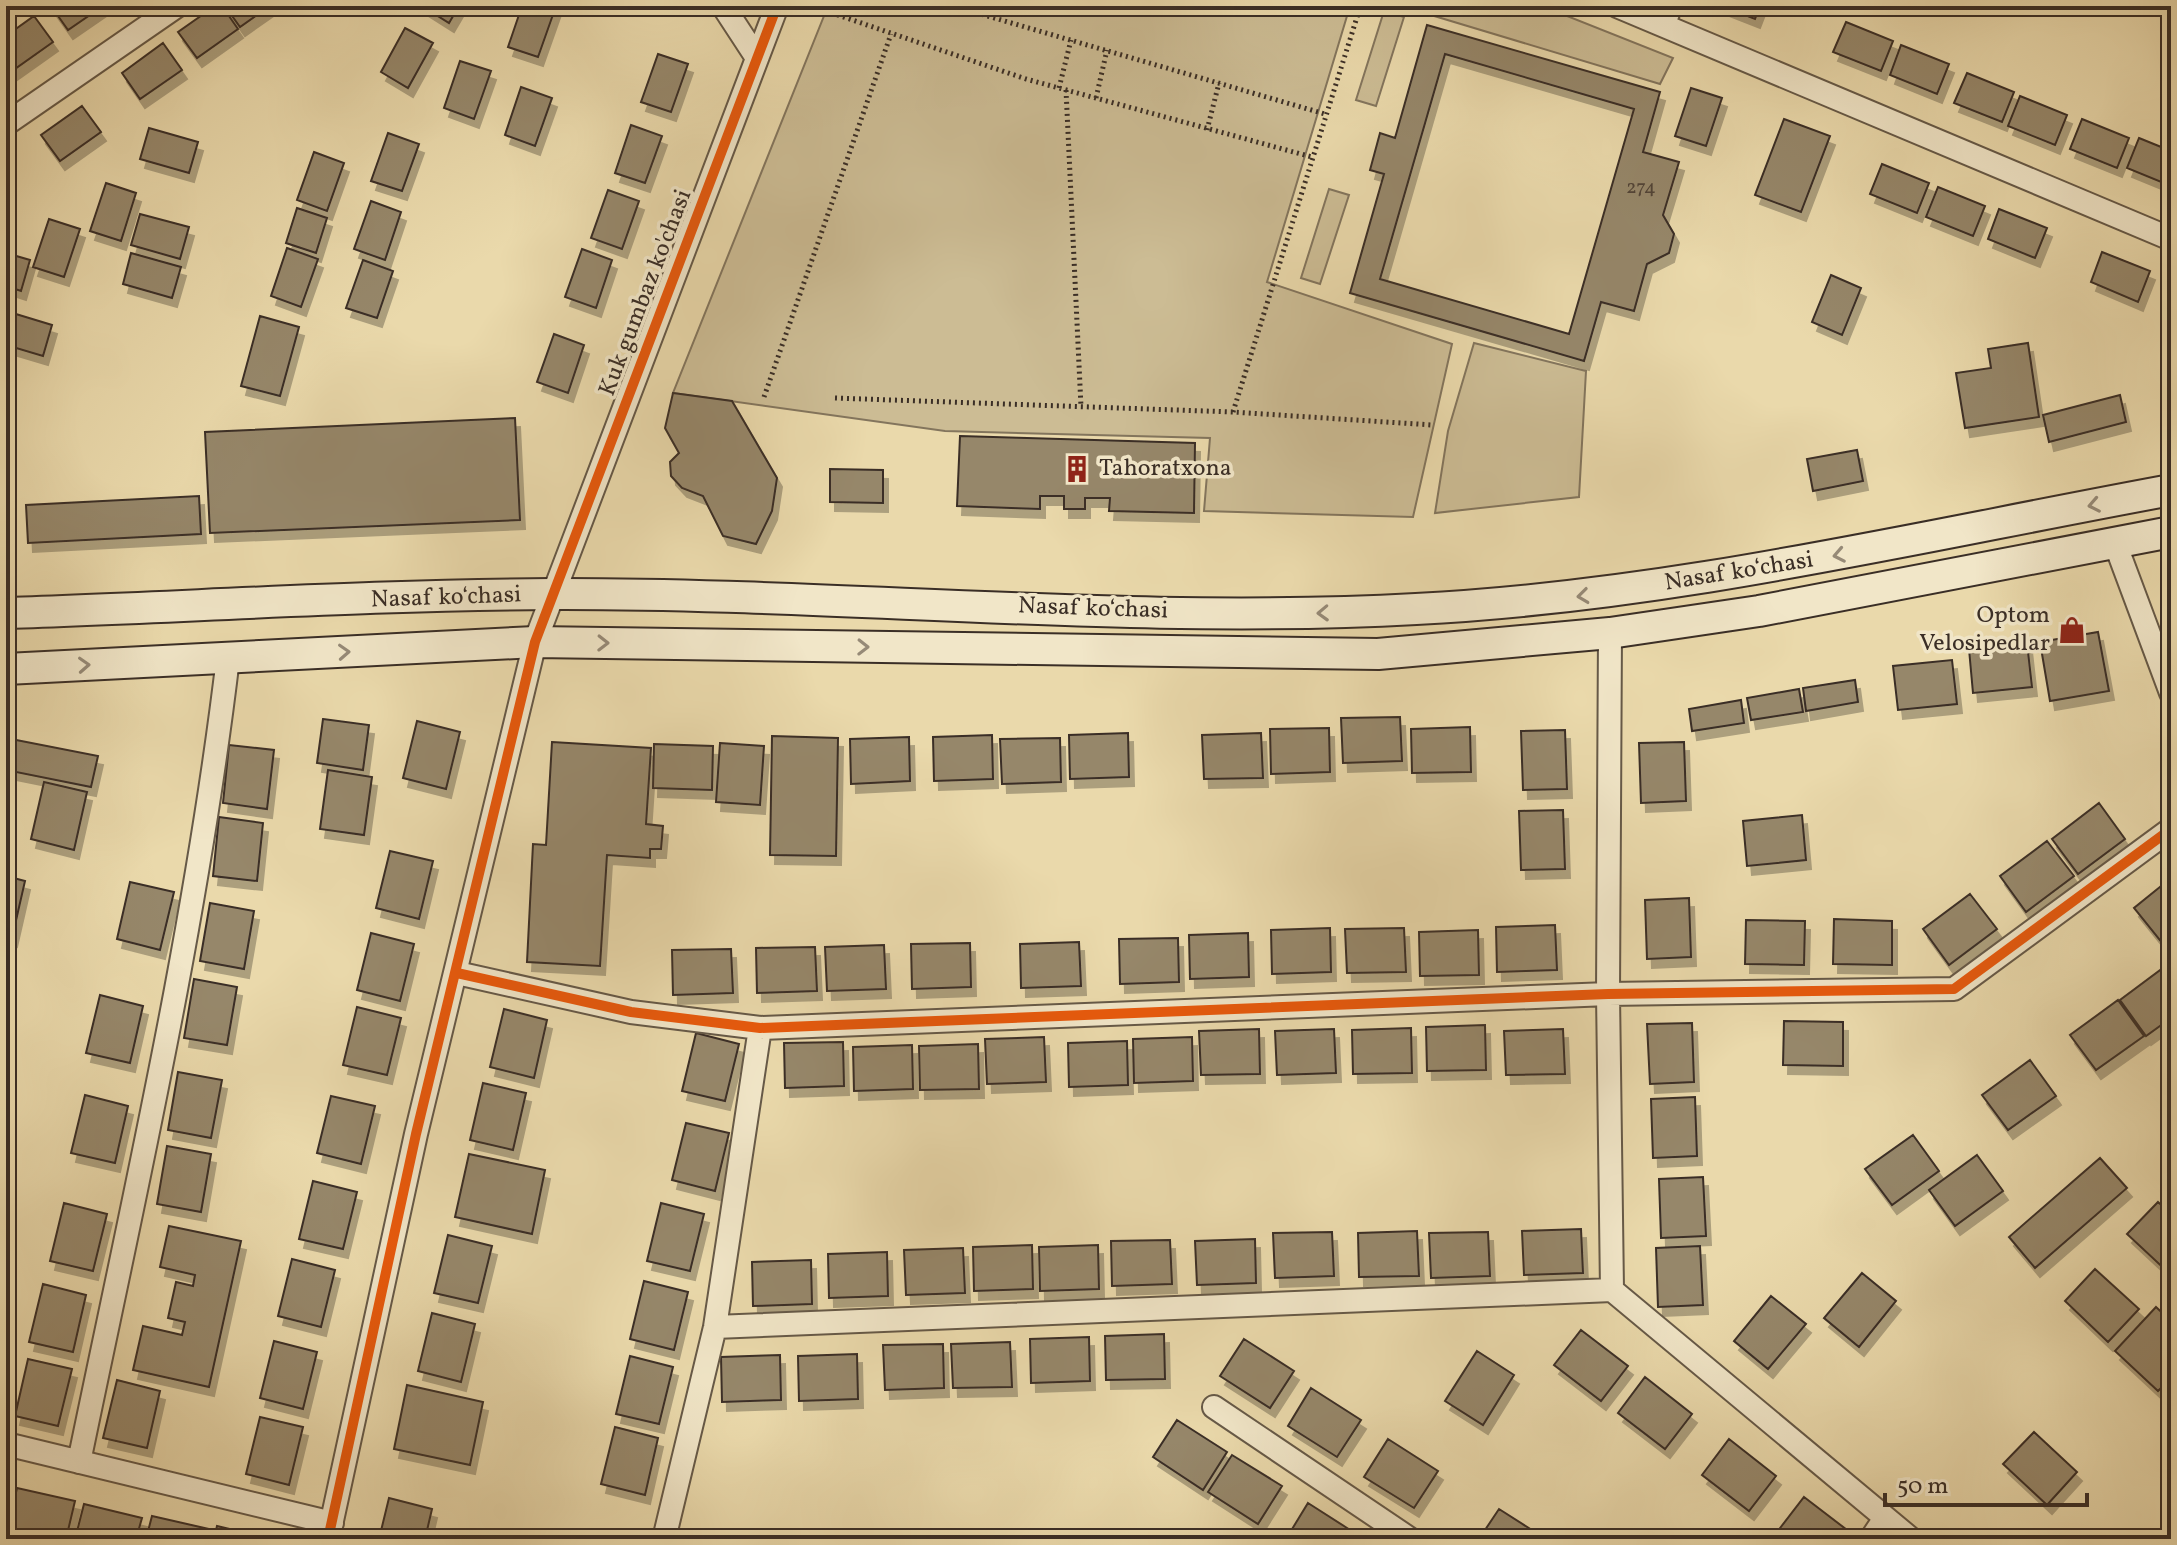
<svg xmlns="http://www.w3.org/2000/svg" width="2177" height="1545" viewBox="0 0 2177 1545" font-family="Vollkorn,serif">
<defs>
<filter id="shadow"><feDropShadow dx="5" dy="9" stdDeviation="0" flood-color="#0004"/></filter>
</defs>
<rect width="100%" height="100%" fill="#ead9ab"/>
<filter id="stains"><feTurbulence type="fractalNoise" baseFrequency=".0025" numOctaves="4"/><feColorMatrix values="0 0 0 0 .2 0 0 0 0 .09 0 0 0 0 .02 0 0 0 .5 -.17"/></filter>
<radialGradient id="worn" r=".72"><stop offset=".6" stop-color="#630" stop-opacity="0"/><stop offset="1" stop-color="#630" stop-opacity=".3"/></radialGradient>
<path fill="#ccbc94" stroke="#83755d" stroke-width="2" d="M828,6H1350L1267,282L1452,344L1413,517L1204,511L1210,438L945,431L673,393Z
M1401,6H1542L1673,58L1660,84Z
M1384,11L1404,17L1376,106L1356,100Z
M1329,189L1349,195L1320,284L1301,278Z
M1474,343L1586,371L1579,497L1435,513L1448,431Z"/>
<path fill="#96876b" stroke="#3a2e26" stroke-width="2" fill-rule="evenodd" filter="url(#shadow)" d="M51,6H103L68,30Z
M215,6H222L238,29L197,58L178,32Z
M225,6H270L240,27Z
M422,6H459L449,23Z
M522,6L555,9L538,57L508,47Z
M1722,6H1760L1755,19Z
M34,16L53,42L12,71L6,63V36Z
M1846,22L1893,41L1881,71L1833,52Z
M1427,25L1660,92L1643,152L1679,162L1663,215L1674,234L1669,253L1647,264L1634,311L1601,302L1584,361L1350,293L1384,174L1370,170L1380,133L1395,138ZM1445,54L1634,109L1569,334L1380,279Z
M405,28L433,43L408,88L381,72Z
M163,43L182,70L140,99L122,73Z
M1901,45L1949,64L1937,94L1890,75Z
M658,54L688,64L671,112L641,102Z
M460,61L491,71L474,119L444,108Z
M1967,73L2014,92L2002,122L1954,103Z
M521,87L552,98L535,146L505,135Z
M1691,88L1722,98L1706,146L1675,136Z
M2020,96L2067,115L2055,145L2008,126Z
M82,106L101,132L60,161L41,135Z
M1784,119L1830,136L1801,212L1755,195Z
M2082,119L2129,138L2117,168L2070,149Z
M631,125L662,136L645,183L615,173Z
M149,128L198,142L189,173L140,159Z
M388,133L419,144L402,191L371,181Z
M2139,138L2171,151V186L2127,168Z
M314,152L344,163L327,211L297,200Z
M1882,164L1929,183L1917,213L1870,194Z
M106,183L136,193L121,241L90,231Z
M1938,187L1985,206L1973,236L1926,217Z
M608,190L639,201L622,249L591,238Z
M371,201L401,212L385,260L354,249Z
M297,208L327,218L316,253L286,243Z
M1999,209L2047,228L2035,258L1988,239Z
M140,214L189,227L180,259L131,245Z
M49,219L80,229L64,277L33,267Z
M287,248L318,259L301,307L271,296Z
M582,249L612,260L596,308L565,297Z
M2102,252L2150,271L2138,302L2091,282Z
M6,253L30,260L21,291L6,286Z
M131,253L181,267L172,298L123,284Z
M363,260L393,271L377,318L346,308Z
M1831,275L1861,288L1842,335L1812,322Z
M6,311L52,325L43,356L6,345Z
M260,316L299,327L280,396L241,386Z
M554,334L584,345L568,393L537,382Z
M2028,343L2039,417L1965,428L1956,373L1991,368L1988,349Z
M673,393L732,401L777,478L772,511L756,544L723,536L703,496L682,488L671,476L670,462L679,453L665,428Z
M2120,395L2126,422L2049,442L2043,415Z
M515,418L520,520L210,533L205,432Z
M960,436L1195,443L1194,513L1109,511L1110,498H1085V509H1064V496H1040V509L957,506Z
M1857,450L1863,481L1813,491L1807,459Z
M830,469L883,470V503L830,502Z
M199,496L201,534L28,543L26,505Z
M2098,632L2109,691L2050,701L2040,642Z
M2027,643L2032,687L1973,693L1969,649Z
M1952,660L1957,704L1898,710L1893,666Z
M1855,680L1858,702L1806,711L1803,688Z
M1799,689L1803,712L1751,720L1747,698Z
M1741,700L1744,723L1692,731L1689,709Z
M1400,717L1402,761L1343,763L1341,718Z
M323,719L369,725L363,770L317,763Z
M417,721L460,732L446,789L403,778Z
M1470,727L1471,772L1412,773L1411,729Z
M1329,728L1330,772L1271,774L1270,729Z
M1565,730L1567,789L1523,790L1521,731Z
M1128,733L1129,777L1070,779L1069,735Z
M1261,733L1263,778L1204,779L1202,735Z
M992,735L993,779L934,781L933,737Z
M772,736L838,738L836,856L770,855Z
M909,737L910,781L851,784L850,739Z
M6,738L98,756L91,787L6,770Z
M1060,738L1061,782L1002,784L1000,739Z
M552,742L651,748L646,824L663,826L661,849H650V858L607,855L600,966L527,962L533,844L546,845Z
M1684,742L1686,801L1641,803L1639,743Z
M720,743L764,746L760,805L716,802Z
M654,744L713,746L712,790L653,788Z
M229,745L274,750L267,809L223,803Z
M328,770L372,777L364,835L320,829Z
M44,782L87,792L74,850L31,839Z
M2099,803L2125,839L2078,874L2052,839Z
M1563,810L1565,869L1521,870L1519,811Z
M1802,815L1806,860L1747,866L1743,821Z
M219,817L263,823L257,881L213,876Z
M2047,841L2074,876L2026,912L2000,876Z
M390,851L433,861L419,919L376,908Z
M6,876L25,881L12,938L6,937Z
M2171,878V954L2134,908Z
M130,882L174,892L160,950L117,939Z
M1970,894L1997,929L1949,965L1923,929Z
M1689,898L1691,957L1647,959L1645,900Z
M210,903L254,911L244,969L200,961Z
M1834,919L1892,921V965L1833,964Z
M1746,920L1805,921L1804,965L1745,964Z
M1555,925L1557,970L1497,972L1496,927Z
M1330,928L1331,972L1272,974L1271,930Z
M1404,928L1406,972L1347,973L1345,929Z
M1478,930L1479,975L1420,976L1419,932Z
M371,933L414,944L400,1001L357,990Z
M1248,933L1249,977L1190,979L1189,935Z
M1178,938L1179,982L1120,984L1119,939Z
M1079,942L1081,986L1021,988L1020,944Z
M970,943L971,987L912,989L911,944Z
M884,945L886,989L827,991L825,947Z
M815,947L817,991L757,993L756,948Z
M731,949L733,993L673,995L672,950Z
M2167,965L2171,970V1018L2146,1036L2120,1000Z
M194,979L237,987L227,1045L184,1038Z
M100,995L143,1006L130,1063L86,1053Z
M2118,1000L2144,1036L2096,1070L2070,1035Z
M357,1007L401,1018L387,1075L343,1065Z
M504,1009L547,1020L534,1078L490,1067Z
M1784,1021L1843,1022V1066L1783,1065Z
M1692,1023L1694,1082L1650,1084L1647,1024Z
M1485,1025L1486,1070L1427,1071L1426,1027Z
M1411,1028L1412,1073L1353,1074L1352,1030Z
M1259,1029L1260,1074L1201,1075L1199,1031Z
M1334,1029L1336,1073L1277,1075L1275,1031Z
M1563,1029L1565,1074L1506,1075L1504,1031Z
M696,1033L739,1044L725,1101L682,1091Z
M1044,1037L1046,1082L987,1084L985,1039Z
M1192,1037L1193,1081L1134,1083L1133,1039Z
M1127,1041L1128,1085L1069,1087L1068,1043Z
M843,1042L844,1086L785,1088L784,1043Z
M978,1044L979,1089L920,1090L919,1046Z
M912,1045L913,1089L854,1091L853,1047Z
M2030,1060L2056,1096L2008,1130L1982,1095Z
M178,1072L222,1080L211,1138L168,1130Z
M483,1083L526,1093L513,1150L470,1140Z
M85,1095L128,1106L115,1163L71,1153Z
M331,1096L375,1106L361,1164L317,1153Z
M1695,1097L1697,1156L1653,1158L1651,1099Z
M686,1123L729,1133L715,1191L672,1180Z
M1913,1135L1939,1171L1892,1205L1865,1169Z
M167,1146L211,1154L201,1212L157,1204Z
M469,1154L545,1170L532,1234L455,1217Z
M1977,1155L2003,1191L1955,1226L1929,1190Z
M2100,1158L2127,1188L2035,1268L2009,1237Z
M1703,1177L1706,1236L1661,1238L1659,1179Z
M313,1181L357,1192L343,1249L299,1239Z
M2158,1202L2171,1214V1275L2127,1234Z
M64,1203L107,1214L93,1271L50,1261Z
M661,1203L704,1214L690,1271L647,1261Z
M169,1226L241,1241L209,1387L133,1370L143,1326L182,1335L185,1322L168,1318L176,1282L193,1286L195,1275L160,1267Z
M1581,1229L1583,1273L1524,1275L1522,1231Z
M1417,1231L1419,1276L1359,1277L1358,1233Z
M1332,1232L1334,1276L1275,1278L1273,1233Z
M1488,1232L1490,1276L1431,1278L1429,1233Z
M448,1235L492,1246L478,1303L434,1293Z
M1255,1239L1256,1283L1197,1285L1195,1241Z
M1170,1240L1172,1284L1112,1286L1111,1241Z
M1032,1245L1033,1289L974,1291L973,1247Z
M1098,1245L1099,1289L1040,1291L1039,1247Z
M1700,1246L1703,1305L1658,1307L1656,1248Z
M963,1248L965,1293L906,1295L904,1250Z
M887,1252L888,1296L829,1298L828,1254Z
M292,1259L335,1270L321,1327L278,1316Z
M811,1260L812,1304L753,1306L752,1262Z
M2095,1269L2139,1309L2108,1342L2065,1301Z
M1862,1273L1896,1301L1859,1347L1824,1318Z
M644,1281L688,1292L674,1350L630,1339Z
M43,1284L86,1295L73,1352L29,1342Z
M1771,1296L1806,1324L1768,1369L1734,1341Z
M2156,1307L2171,1321V1378L2158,1391L2115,1351Z
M432,1313L475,1324L461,1382L418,1371Z
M1581,1330L1628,1366L1601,1401L1554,1365Z
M1164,1334L1165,1379L1106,1380L1105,1336Z
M1089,1337L1090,1381L1031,1383L1030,1339Z
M1244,1339L1294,1371L1270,1408L1220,1376Z
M274,1341L317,1352L303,1409L260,1398Z
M1010,1342L1012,1387L953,1388L951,1344Z
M943,1344L944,1388L885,1390L883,1345Z
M1477,1351L1514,1375L1483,1425L1445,1401Z
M857,1354L858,1399L799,1401L798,1356Z
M780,1355L781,1400L722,1402L721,1357Z
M630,1356L673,1367L659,1424L616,1414Z
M28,1359L72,1369L58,1426L15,1416Z
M1645,1377L1692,1414L1665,1449L1618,1413Z
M117,1380L160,1391L147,1448L103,1438Z
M407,1385L483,1402L470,1465L394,1449Z
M1311,1388L1361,1420L1337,1457L1288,1426Z
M260,1417L303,1427L289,1485L246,1474Z
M1177,1420L1227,1452L1203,1490L1153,1457Z
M615,1427L658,1438L645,1495L601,1484Z
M2034,1432L2077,1472L2047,1505L2003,1464Z
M1388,1439L1438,1471L1414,1508L1364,1477Z
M1729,1439L1776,1476L1749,1511L1702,1475Z
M1232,1455L1282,1486L1258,1524L1208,1492Z
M6,1479L11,1481L6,1503Z
M17,1488L75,1501L66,1539H41L7,1531Z
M1804,1497L1851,1533L1847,1539H1786L1777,1532Z
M389,1498L432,1509L425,1539H379Z
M1308,1503L1358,1535L1356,1539H1286Z
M84,1504L142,1518L136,1539H75Z
M1499,1509L1546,1539H1479Z
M152,1516L209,1529L207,1539H146Z
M217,1526L272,1539H214Z"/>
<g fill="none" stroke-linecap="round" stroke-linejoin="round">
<g stroke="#665947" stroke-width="26">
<path id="street" d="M723,6L757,58
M1617,6L2171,239
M1663,25L1671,6
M6,124L177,6
M2115,543L2171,693
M1610,633L1608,994L1612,1290
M457,973L631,1012L760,1028L1608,994L1954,989L2171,829
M715,1327L1612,1290L1911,1539
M1214,1407L1410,1539
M6,1444L332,1523
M79,1462C134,1196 196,928 228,658
M328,1539L416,1134L535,642L777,6
M664,1539L715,1327L760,1028
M1871,1539L1885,1518"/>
</g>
<g stroke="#3a2e26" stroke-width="34">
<path id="secondary" d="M6,613C188,607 370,595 552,594C840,593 1128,625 1416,609C1672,596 1920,536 2171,490
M6,669L535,642L1378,654L1610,633L1759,611L2171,532"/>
</g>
<path stroke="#3a2e26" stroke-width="5" stroke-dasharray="2 4" stroke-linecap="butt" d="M953,6L1325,114
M826,11L1026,79L1312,157
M1059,88L1071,40
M1066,90L1081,407
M1096,98L1107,50
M1207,130L1219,83
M764,397L891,34
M835,398L1233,412L1432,425
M1233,412L1358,14"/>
<use href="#street" stroke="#f1e6c8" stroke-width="22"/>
<use href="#secondary" stroke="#f1e6c8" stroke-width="30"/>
<g stroke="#f1e6c8" stroke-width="15">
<path id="cycleway" d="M457,973L631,1012L760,1028L1608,994L1954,989L2171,829
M328,1539L416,1134L535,642L777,6"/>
</g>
<use href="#cycleway" stroke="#e8590c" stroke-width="10"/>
</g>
<defs><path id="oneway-chevron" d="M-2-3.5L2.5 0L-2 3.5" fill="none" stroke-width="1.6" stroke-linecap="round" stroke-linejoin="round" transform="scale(2)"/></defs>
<g stroke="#968a77">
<use href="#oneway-chevron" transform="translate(2094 505) rotate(169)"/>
<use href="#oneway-chevron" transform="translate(1839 555) rotate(169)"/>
<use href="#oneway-chevron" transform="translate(1583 596) rotate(173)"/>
<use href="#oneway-chevron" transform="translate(1323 613) rotate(178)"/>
<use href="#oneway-chevron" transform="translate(603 643) rotate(1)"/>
<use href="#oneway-chevron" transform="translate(863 647) rotate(1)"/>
<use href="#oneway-chevron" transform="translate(344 652) rotate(-3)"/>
<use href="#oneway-chevron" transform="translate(84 665) rotate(-3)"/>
</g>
<defs>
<g id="building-bare" transform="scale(2.16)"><path d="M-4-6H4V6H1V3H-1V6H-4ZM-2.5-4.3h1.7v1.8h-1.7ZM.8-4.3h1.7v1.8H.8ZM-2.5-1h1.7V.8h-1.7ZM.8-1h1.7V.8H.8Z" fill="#8f2418" stroke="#f1e6c8" stroke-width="2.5" paint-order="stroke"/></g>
<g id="shop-bare" transform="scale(2.16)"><path d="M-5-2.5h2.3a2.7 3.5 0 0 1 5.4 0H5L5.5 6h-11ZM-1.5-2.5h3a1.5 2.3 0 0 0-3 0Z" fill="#8f2418" stroke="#f1e6c8" stroke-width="2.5" paint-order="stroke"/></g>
</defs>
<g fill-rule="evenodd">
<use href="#building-bare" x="1077" y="469"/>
<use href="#shop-bare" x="2072" y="630"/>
</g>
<g text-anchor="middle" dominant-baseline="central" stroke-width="7" stroke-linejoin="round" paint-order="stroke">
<g font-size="20" fill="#514437">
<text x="1641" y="188">274</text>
</g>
<g font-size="24" fill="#3a2e26" stroke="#f1e6c8">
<text transform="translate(646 293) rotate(-69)">Kuk gumbaz ko'chasi</text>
<text transform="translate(1739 572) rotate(-9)">Nasaf ko‘chasi</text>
<text transform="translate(446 598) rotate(-2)">Nasaf ko‘chasi</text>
<text transform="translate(1093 609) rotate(2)">Nasaf ko‘chasi</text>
</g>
<g font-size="24" fill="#3a2e26" stroke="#f1e6c8" text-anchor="start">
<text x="1099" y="469">Tahoratxona</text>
<text x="2050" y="616" text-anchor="end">Optom<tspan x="2050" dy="28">Velosipedlar</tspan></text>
</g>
</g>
<rect width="2177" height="1545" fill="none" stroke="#ead9ab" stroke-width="32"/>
<rect x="8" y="8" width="2161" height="1529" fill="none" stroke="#3a2e26" stroke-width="4"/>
<rect x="16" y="16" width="2145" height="1513" fill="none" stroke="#3a2e26" stroke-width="2"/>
<path d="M1885 1493v12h202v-12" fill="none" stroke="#3a2e26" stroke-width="4"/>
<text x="1897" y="1493" font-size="24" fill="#3a2e26" stroke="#f1e6c8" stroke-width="6" paint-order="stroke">50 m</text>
<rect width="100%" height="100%" filter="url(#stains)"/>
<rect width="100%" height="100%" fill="url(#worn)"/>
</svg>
